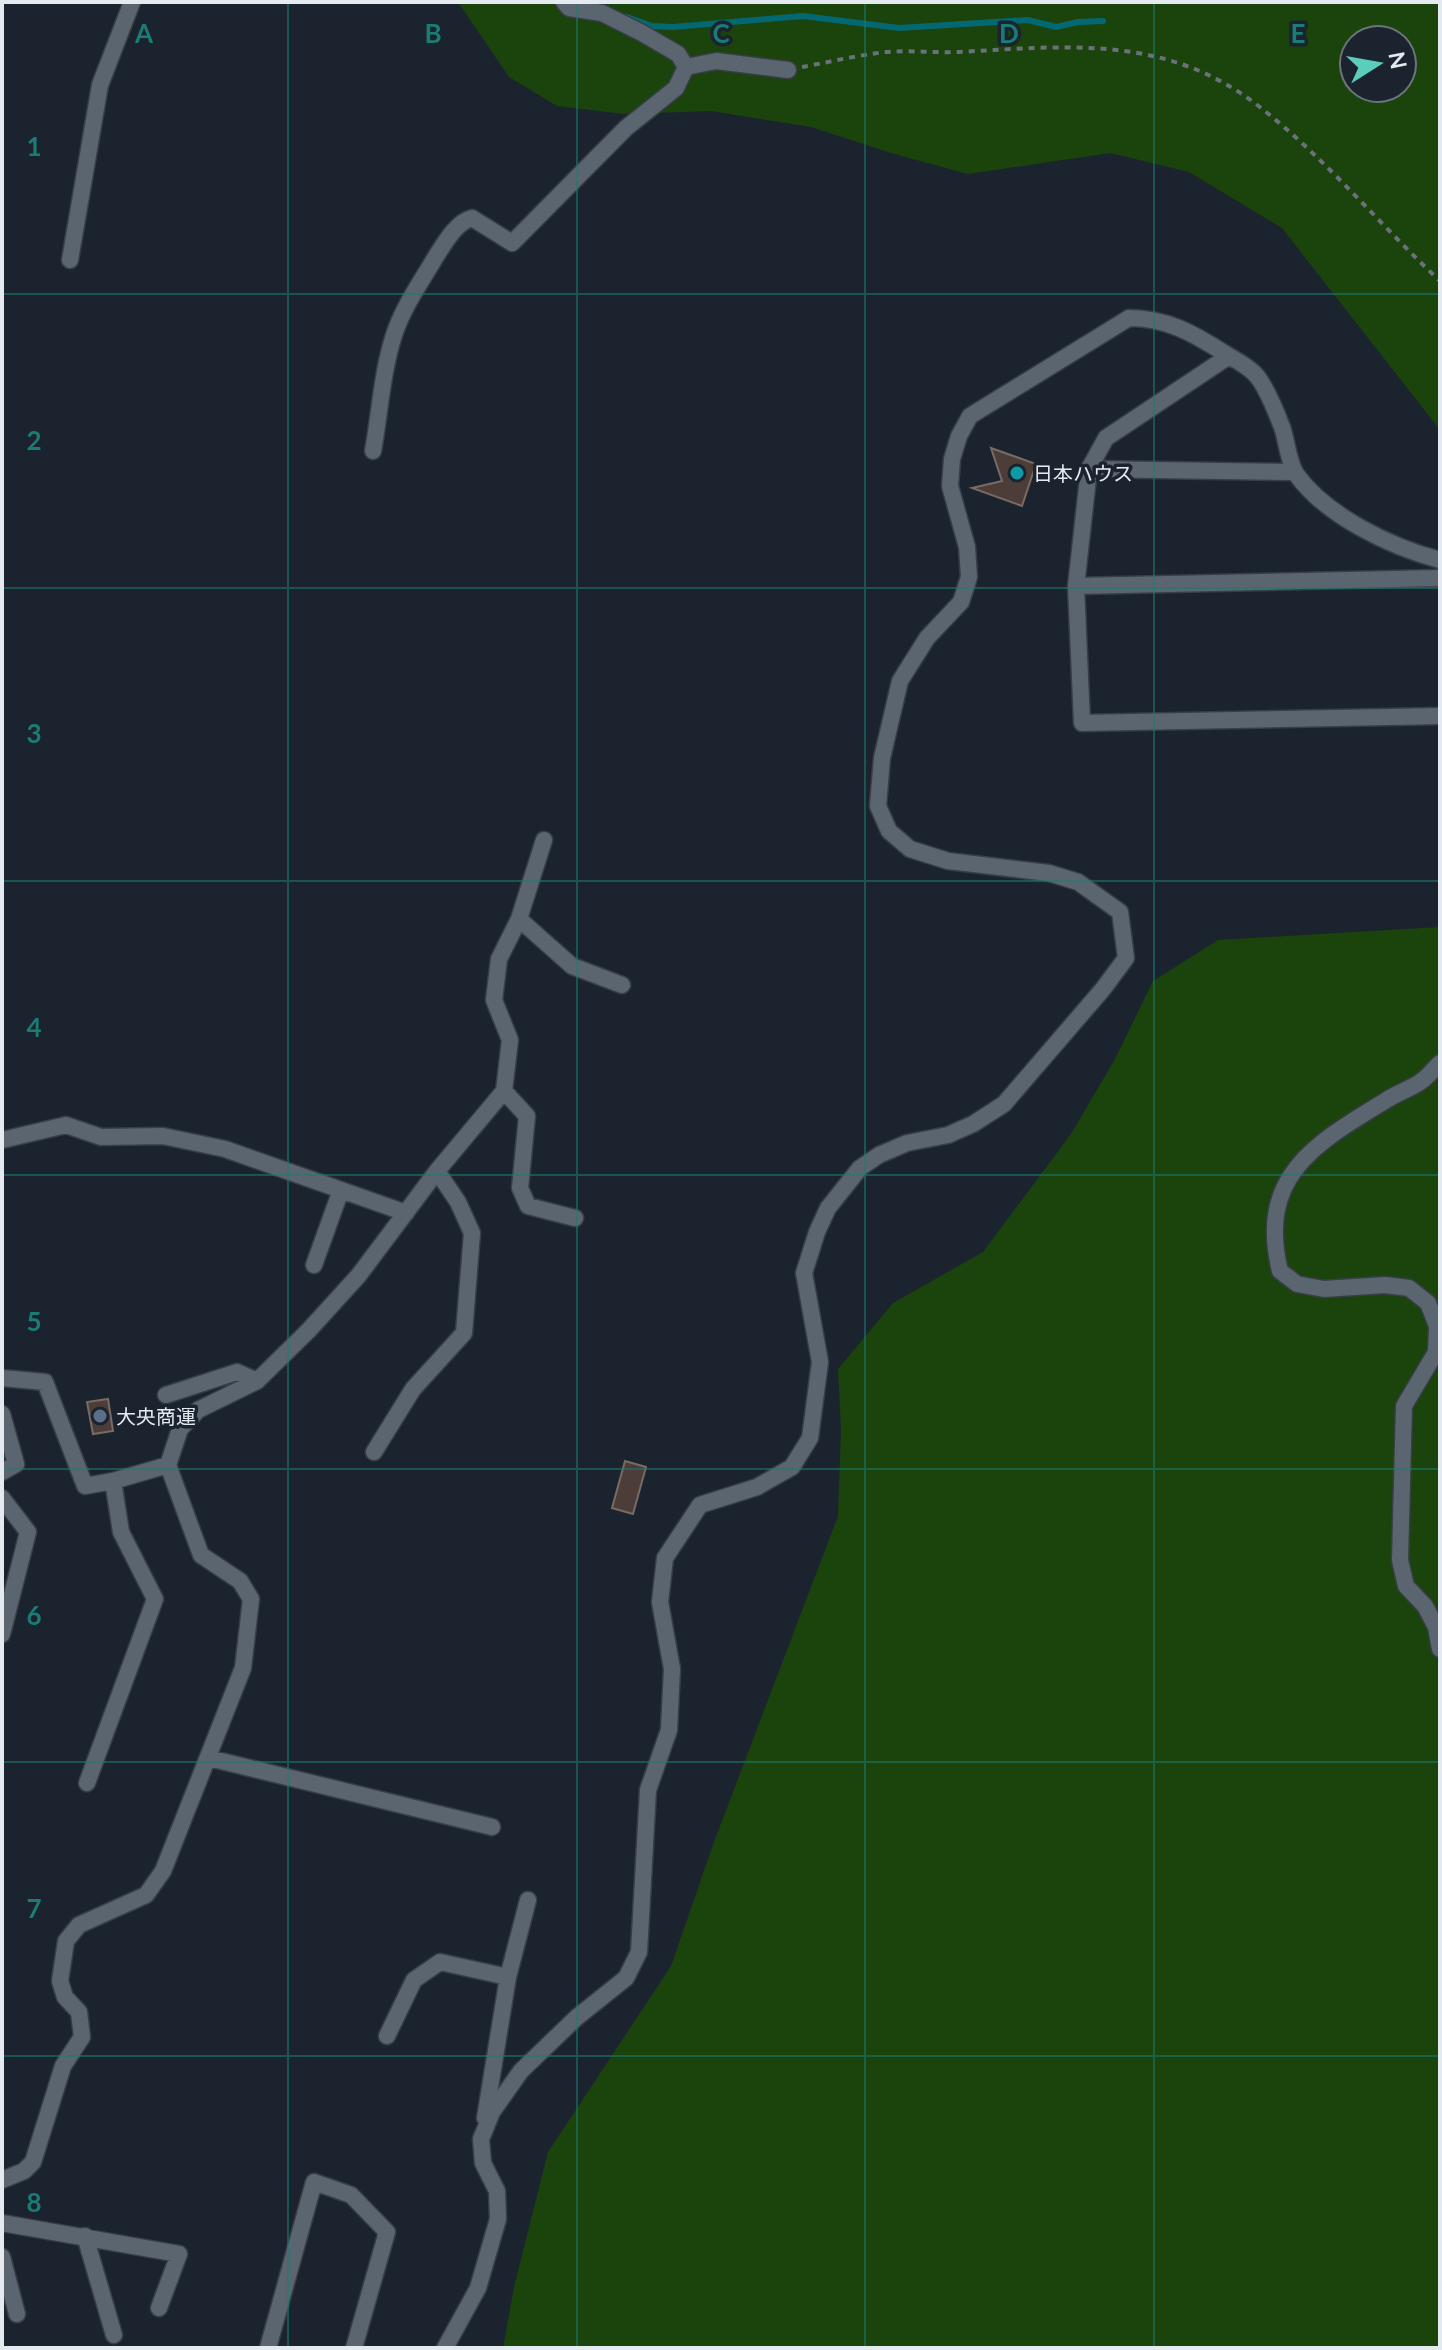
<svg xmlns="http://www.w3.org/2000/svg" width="1442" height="2350" viewBox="0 0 1442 2350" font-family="Lato,'Noto Sans JP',sans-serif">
<rect width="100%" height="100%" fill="#1b242e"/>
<path fill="#1b430c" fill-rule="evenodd" d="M458,2H1440V430L1282,228L1189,172L1110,153L968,174L891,153L811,127L711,111L624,114L557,106L509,77ZM1354,40H1402V88H1354Z
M1440,927V2348H503L514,2287L548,2152L671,1966L714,1842L838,1516L841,1431L838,1369L893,1303L983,1252L1071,1134L1115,1059L1153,981L1218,940Z"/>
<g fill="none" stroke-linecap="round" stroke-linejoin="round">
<path stroke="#046873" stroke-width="6" d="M627,17L652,26L673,27L803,16L899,28L1028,20L1056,27L1078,22L1103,21"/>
</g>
<path fill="#4c3d38" stroke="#7a6a64" stroke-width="2" d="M991,448L1036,464L1022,506L972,488L1002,481Z
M108,1399L113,1431L93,1434L87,1402Z
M625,1461L646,1467L633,1514L612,1508Z"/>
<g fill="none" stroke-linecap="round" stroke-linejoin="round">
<g stroke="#373e46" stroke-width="19">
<path id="street" d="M564,2L569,8L602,13L642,33L678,54L686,67
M686,67L716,61L788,70
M70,260L100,85L132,2
M1229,356L1106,438L1089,469L1076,586L1082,723L1440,716
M373,451C380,412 382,372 394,335C403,307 421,282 435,258C444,244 456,222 472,218L512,243L626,128L676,88L686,67
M1089,469L1295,472
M1076,586L1440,578
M519,919L572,966L622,985
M1440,1063C1433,1070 1426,1079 1417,1084C1407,1090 1395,1094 1385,1101C1314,1144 1257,1177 1280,1271L1297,1284L1324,1289L1385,1285L1409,1288L1428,1303L1437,1326L1436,1352L1404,1406L1400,1560L1406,1586L1425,1606L1436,1627L1440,1649
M504,1091L527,1116L520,1188L528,1206L575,1218
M2,1140L66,1125L101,1137L163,1136L225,1149L406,1213
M314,1265L341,1190
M2,1378L45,1382L85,1486L113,1481L168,1465
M166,1395L237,1372L257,1381
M2,1414L16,1464L2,1472
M374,1452L413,1389L464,1333L472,1233L458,1202L437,1171
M2,1498L28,1532L2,1634
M209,1758L492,1827
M87,1783L155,1599L121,1532L113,1481
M387,2036L414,1980L440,1962L508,1977
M485,2118L508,1977L528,1900
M2,2180L24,2171L33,2162L63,2066L82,2037L79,2012L65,1997L60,1981L66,1941L79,1925L146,1895L163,1871L243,1668L251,1599L240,1581L201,1555L168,1465L180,1429L198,1410L257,1381L309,1330L359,1275L437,1171L504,1091L510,1040L494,1000L499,959L519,919L544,840
M2,2223L179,2254L159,2308
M85,2236L114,2335
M2,2257L17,2314
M268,2348L314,2182L351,2195L387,2232L354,2348
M445,2348L478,2288L498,2219L497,2191L483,2163L481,2139L492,2112L521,2071L576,2018L626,1978L639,1952L648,1790L669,1730L672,1669L660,1602L665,1558L700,1505L757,1487L792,1467L810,1438L820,1362L804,1273L817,1232L828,1208L860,1168L879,1155L907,1143L948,1135L973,1124L1004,1104L1103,989L1126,958L1120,912L1078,882L1049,873L948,861L910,849L889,831L878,806L882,758L900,681L927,638L961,602L969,577L967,547L950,486L952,459L959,436L970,416L1129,318C1166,318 1193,333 1224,353C1234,359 1246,365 1254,373C1264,382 1277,414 1282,427C1287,441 1288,461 1296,474C1326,516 1391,547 1440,560"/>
</g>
<path stroke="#6a717a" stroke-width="4" stroke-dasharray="6 6" stroke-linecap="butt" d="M802,67C830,62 858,55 886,52C910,50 935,53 959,52C1069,46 1168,34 1261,108C1326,159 1379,224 1440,281"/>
<use href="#street" stroke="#5b6570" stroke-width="16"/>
</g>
<path fill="none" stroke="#1a7c75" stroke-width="2" stroke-opacity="0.55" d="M288,2V2348M577,2V2348M865,2V2348M1154,2V2348M2,294H1440M2,588H1440M2,881H1440M2,1175H1440M2,1469H1440M2,1762H1440M2,2056H1440"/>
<circle fill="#0f9aa8" stroke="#1b242e" stroke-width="3" cx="1017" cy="473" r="8"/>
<circle fill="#5c6f8a" stroke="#1b242e" stroke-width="3" cx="100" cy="1416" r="8"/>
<g text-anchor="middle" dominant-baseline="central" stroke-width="7" stroke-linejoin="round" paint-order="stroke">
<g font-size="20" fill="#e5eaf1" stroke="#1b242e" text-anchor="start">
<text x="1033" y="473">日本ハウス</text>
<text x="116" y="1416">大央商運</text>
</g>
</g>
<g font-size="26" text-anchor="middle" font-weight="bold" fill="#1a7c75" stroke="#1b242e" stroke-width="7" stroke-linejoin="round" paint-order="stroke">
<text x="144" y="43">A</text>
<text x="433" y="43">B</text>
<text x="721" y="43">C</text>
<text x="1009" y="43">D</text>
<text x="1298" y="43">E</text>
<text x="34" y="156">1</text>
<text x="34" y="450">2</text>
<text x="34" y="743">3</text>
<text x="34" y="1037">4</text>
<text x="34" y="1331">5</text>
<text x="34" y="1625">6</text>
<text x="34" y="1918">7</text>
<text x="34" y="2212">8</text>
</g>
<rect width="1442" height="2350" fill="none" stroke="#e5eaf1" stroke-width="8"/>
<g transform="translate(1378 64) rotate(79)"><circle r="38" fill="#1b242e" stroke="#6c737c" stroke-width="2"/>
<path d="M0-6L14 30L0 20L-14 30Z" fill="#5bcebb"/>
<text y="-12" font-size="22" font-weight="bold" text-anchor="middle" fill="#e5eaf1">N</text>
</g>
</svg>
